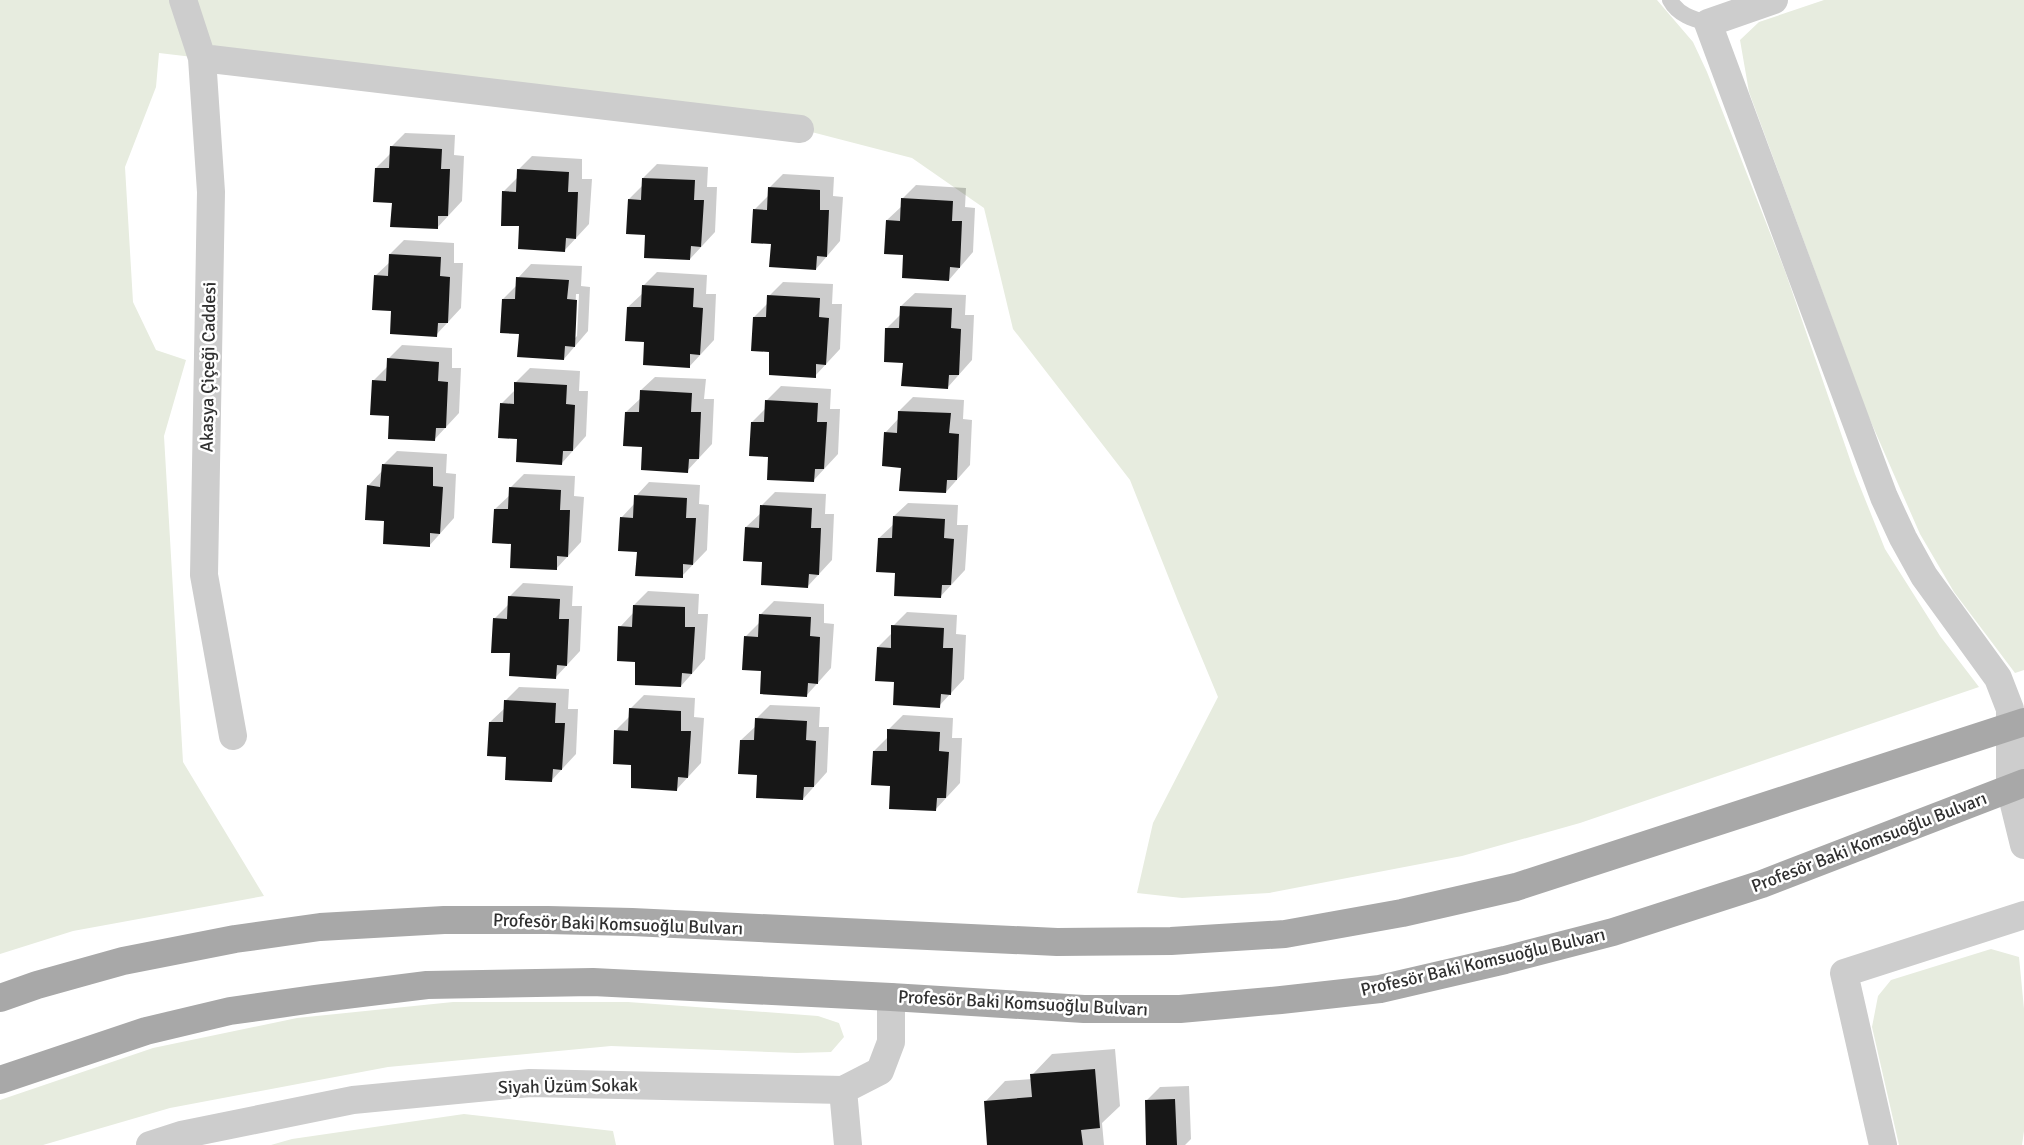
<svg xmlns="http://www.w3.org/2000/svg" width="2024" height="1145" viewBox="0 0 2024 1145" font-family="Signika,sans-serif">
<rect width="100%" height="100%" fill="#fff"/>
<path fill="#e7ecdf" d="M0,0H1657L1693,42L1707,72L1785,271L1855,474L1885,549L1940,636L1979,687L1580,823L1462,856L1269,893L1182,898L1137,893L1153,823L1218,697L1178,601L1130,480L1013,329L984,208L912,158L800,129L159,53L156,87L125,167L133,302L156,350L186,360L164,436L183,762L264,896L73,931L0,954Z
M1824,0H2024V670L2015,673L1954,592L1920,534L1867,413L1749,92L1740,40L1759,22Z
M1991,949L2019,957L2024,1009V1131L2022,1145H1899L1872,1027L1878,996L1891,980Z
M453,1002H628L818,1016L839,1023L844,1037L831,1052L797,1053L611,1046L388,1067L170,1108L43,1145H0V1100L153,1048L297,1018Z
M464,1114L613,1131L616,1145H271L292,1139Z"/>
<path fill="#0003" fill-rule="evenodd" d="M405,133L455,135L454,155L464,156L462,201L437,228L393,202L376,168L390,154L391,147Z
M532,156L582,159V179H592L589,224L564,251L520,225L503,192L518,177V170Z
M657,164L708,167L707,187H717L715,232L690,259L646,233L629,199L643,185V178Z
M783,174L834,177L833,196L843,197L840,241L816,269L772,243L755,209L769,195V188Z
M916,185L966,188L965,207L975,208L973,252L949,280L905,254L887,220L902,206V199Z
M404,240L454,243V263H463L461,308L436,335L392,310L375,276L390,262V254Z
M531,264L582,266L581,286L590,287L588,331L564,359L520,333L503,299L517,285L518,278ZM576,294H579L577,336L574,339Z
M657,272L707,275L706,294H716L714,340L689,367L646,341L628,307L643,293V286Z
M783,282L833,284L832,304H842L840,349L815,376L771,351L754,317L768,303L769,296Z
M915,293L966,295L965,315H974L972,360L948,387L904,362L887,328L901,314V306Z
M402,345L452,348V368H461L459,413L434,440L390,415L373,381L388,366V359Z
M530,368L580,371L579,391H588L586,436L562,463L518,438L501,404L515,390L516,382Z
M655,377L706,379L704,399H714L712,444L687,471L644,446L626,412L641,398V390Z
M781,386L831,389L830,409H840L838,454L813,481L769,456L752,422L766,408L767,400Z
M913,397L964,400L963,419L972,420L970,465L946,492L902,466L885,433L899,418V411Z
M397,451L447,454L446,473L456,474L454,518L429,546L385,520L368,486L382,471L383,465Z
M524,474L575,476L574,496L584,497L581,542L556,569L513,543L495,509L510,495V488Z
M649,482L700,485L699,504L709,505L707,550L682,576L638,551L621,518L635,503L636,496Z
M775,492L826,494L825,514H834L832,560L808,586L764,561L746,527L761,513V506Z
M908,503L958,505L957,525H968L965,570L940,597L896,572L879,538L894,524V516Z
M523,583L573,586L572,606H582L580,651L555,678L511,652L494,619L509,604V597Z
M648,591L699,594L698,614H708L705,659L681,686L637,660L620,627L634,612V605Z
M774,601L824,604V623L834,624L831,668L806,696L762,670L746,636L760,622V615Z
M907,612L957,615L956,634L966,635L964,679L939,706L895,681L878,647L892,633L893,626Z
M519,687L569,689L568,709H578L576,754L551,781L507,756L490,722L505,708V701Z
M644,695L695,698L694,717L704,718L701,763L677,789L633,764L616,730L630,716V709Z
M770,705L820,707L819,727H829L827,772L803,799L758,774L741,740L756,726V719Z
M903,715L953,718L952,738H962L960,783L935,810L891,785L874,751L888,737L889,729Z
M1115,1049L1120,1106L1102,1123L1104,1145H988L985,1102L1005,1081L1032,1079V1075L1052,1054Z
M1189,1086L1191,1139L1185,1145H1148L1147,1100L1160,1087Z"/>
<path fill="#171717" d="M390,146L442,149L441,169H450L448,216H438V229L390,227L392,203L373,202L375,168H389Z
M517,169L569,172L568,192H578L576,239L566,238L565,252L518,249L519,226H501L502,191L516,192Z
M642,178L695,180L694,200H704L701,247L691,246L690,260L644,258L645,235L626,234L628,199L641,200Z
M768,187L820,190V210H829L827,257L817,256L816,270L769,267L771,244L751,243L753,209L767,210Z
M901,198L953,201L952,221H962L960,268L950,267L949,281L902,278L903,255L884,254L886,220L900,221Z
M389,254L441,257L440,276L450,277L448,323H438L437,337L390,334L391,311L372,310L374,275L388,276Z
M516,277L569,280L567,299L577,300L575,347L565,346L564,360L517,357L519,334L500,333L502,299H515Z
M642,285L694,288L693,307L703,308L700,355L690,354V368L643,365L644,342L625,341L627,307H641Z
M767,295L820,298L819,317L829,318L826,365L816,364V378L769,375V352L751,351L753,317H766Z
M900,306L952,308L951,328L961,329L959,375H949L948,389L901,386L903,363L884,362L885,328H899Z
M387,358L439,362L438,381L448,382L446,428H436L435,441L388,439L389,416L370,415L372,380L386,381Z
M514,382L567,385L566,404L575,405L573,451H563L562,465L516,462L517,439L498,438L500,403L514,404Z
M640,390L692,393L691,412H701L699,459H689L688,473L641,470L642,447L623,446L625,412H639Z
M765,400L818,403L817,422H827L824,469H815L814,482L767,480L768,457L749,456L751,422H764Z
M898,411L951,413L949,433L959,434L957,480H947L946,493L899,491L901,468L882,466L884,432L897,433Z
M382,464L433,467V486L443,487L440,534L430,533V547L383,544L384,521L365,520L367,485L380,487Z
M509,487L561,490L560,510H570L568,557L557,556V570L510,568L511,544L492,543L494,509H508Z
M634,495L687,498L686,518H696L693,565L683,564V578L635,576L637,552L618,551L620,517L633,518Z
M760,505L812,508L811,528H821L819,575L809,574L808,588L761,585L762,562L743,561L745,527L759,528Z
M893,516L945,519L944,538L954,539L951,585H942L941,598L894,596L895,573L876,572L878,538H892Z
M508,596L560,599L559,619H569L567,666L557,665L556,679L509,676L510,653H491L493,618L507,619Z
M633,605L685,607V627H695L692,674L682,673L681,687L635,685V662L617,661L618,626L632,627Z
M759,614L811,617L810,636L820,637L818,684L808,683L807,697L760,694L761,671L742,670L744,636L758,637Z
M891,625L944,628L943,648H953L951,695L941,694L940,708L893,705L894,682L875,681L877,647L891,648Z
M504,700L556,703L555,723H565L562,770L553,769L552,782L505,780L506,757L487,756L489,722H503Z
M629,708L681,711V731H691L688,778L678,777L677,791L631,788V765L613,764L614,730L628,731Z
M755,718L807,721L806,740L816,741L814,787H804L803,800L756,798L757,775L738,774L740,740H754Z
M887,729L940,732L939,751L949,752L946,798H937L936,811L889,809L890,786L871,785L873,751H887Z
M1095,1069L1100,1128L1081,1130L1083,1145H987L984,1101L1032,1097L1030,1074Z
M1175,1099L1177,1145H1146L1145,1100Z"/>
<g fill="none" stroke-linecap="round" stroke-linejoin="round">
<path stroke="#cdcdcd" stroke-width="16" d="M1670,0C1678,15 1693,19 1708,23"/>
<path stroke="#cdcdcd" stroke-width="28" d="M183,0L202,58L211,192L204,575L233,736
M1774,0L1708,23L1884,497L1903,538L1924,576L1998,678L2010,709V788L2024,845
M202,58L800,129
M843,1090L848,1145
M150,1145L181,1135L353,1100L530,1083L843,1090L880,1071L891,1042V997
M1883,1145L1844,973L2024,915"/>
<path stroke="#a8a8a8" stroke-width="28" d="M0,998L37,985L123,961L235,939L320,927L444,920H548L632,922L1057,942L1171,941L1285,934L1402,913L1516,887L2024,722
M0,1080L146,1031L230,1011L314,999L427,985L593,982L891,997L1084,1009H1180L1281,1000L1380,989L1505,960L1613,932L1762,884L2024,783"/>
</g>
<g text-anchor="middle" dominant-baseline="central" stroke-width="5" stroke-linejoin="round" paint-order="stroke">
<g font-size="18" fill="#303030" stroke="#fff">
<text transform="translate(208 367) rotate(-89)">Akasya Çiçeği Caddesi</text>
<text transform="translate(1869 842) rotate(-21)">Profesör Baki Komsuoğlu Bulvarı</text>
<text transform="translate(618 924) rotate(2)">Profesör Baki Komsuoğlu Bulvarı</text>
<text transform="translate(1483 962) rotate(-13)">Profesör Baki Komsuoğlu Bulvarı</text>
<text transform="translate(1023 1003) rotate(3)">Profesör Baki Komsuoğlu Bulvarı</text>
<text transform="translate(568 1086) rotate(-1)">Siyah Üzüm Sokak</text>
</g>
</g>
</svg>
